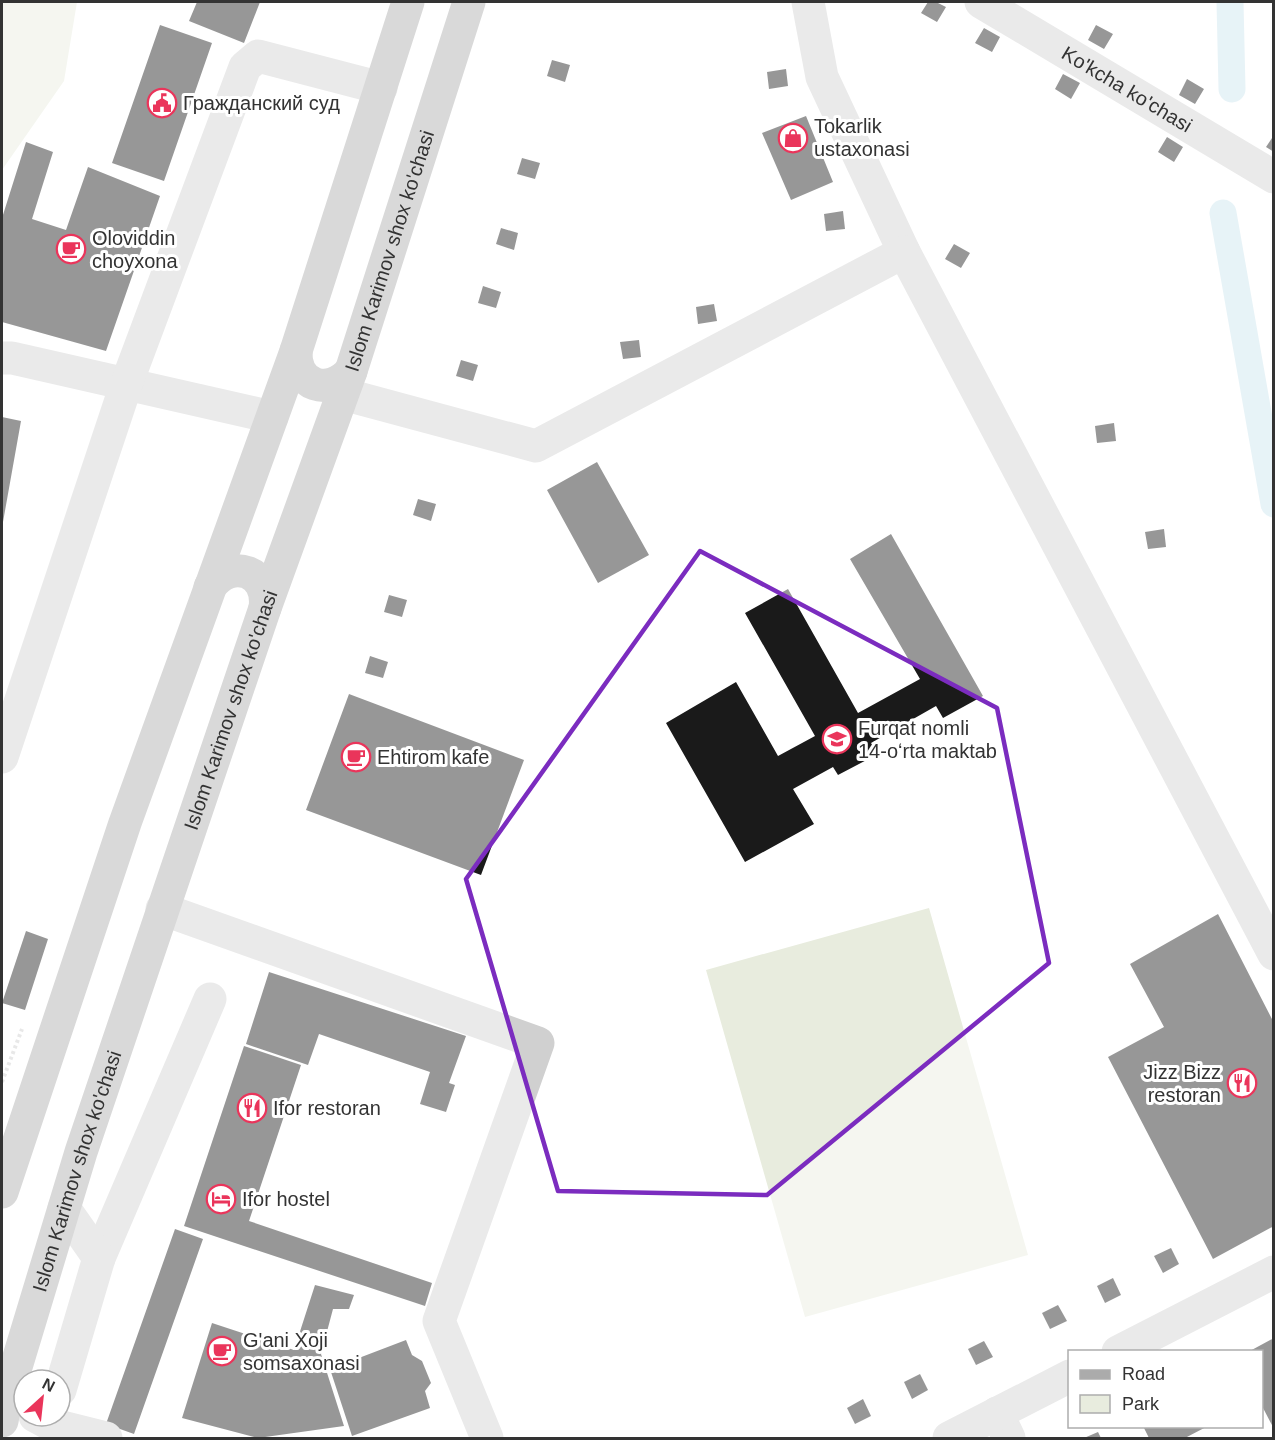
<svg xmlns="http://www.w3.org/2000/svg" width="1275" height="1440" viewBox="0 0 1275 1440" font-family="Arial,sans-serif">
<rect width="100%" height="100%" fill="#fff"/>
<path fill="#e8ecde" d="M2,2H77L64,81L2,170Z
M929,908L1028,1255L805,1317L706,970Z"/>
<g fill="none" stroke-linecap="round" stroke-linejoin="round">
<path stroke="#cbe4ed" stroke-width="27" d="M1230,2L1232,89
M1223,213L1274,504"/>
</g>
<path fill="#1a1a1a" d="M197,2H260L244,43L189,21Z
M928,2H936L946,7L937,22L921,13Z
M160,25L212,43L164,181L112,163Z
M1096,25L1113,34L1104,49L1088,40Z
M984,28L1000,37L992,52L975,43Z
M552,60L570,65L565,82L547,76Z
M786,69L788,86L769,89L767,72Z
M1063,74L1080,83L1071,99L1055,89Z
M1187,79L1204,89L1195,104L1179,95Z
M806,116L833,182L791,200L762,133Z
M1274,135V152L1266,147Z
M1167,137L1183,147L1174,162L1158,152Z
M26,142L53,152L32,219L66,230L88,167L160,196L106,351L2,322V218Z
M522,158L540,163L535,179L517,174Z
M843,211L845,229L826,231L824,214Z
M501,228L518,233L514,250L496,244Z
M954,244L970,253L961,268L945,259Z
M483,286L501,292L496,308L478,303Z
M714,304L717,321L698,324L696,307Z
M639,340L641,357L623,359L620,342Z
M461,360L478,365L473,381L456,376Z
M2,417L21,421L3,522H2Z
M1114,423L1116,441L1097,443L1095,426Z
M597,462L649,555L598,583L547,490Z
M418,499L436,504L431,521L413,515Z
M1164,529L1166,547L1148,549L1145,532Z
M891,534L983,696L943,718L936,706L871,743L878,754L838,775L833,767L793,789L814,824L745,862L666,723L736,682L778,756L815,736L745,613L788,589L858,713L920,679L850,559Z
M389,595L407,600L402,617L384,612Z
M370,656L388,662L383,678L365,673Z
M349,694L524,760L481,875L306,810Z
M1218,914L1274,1023V1226L1213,1259L1108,1057L1164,1027L1130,964Z
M26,931L48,939L25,1010L2,1003Z
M269,972L466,1036L449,1083L455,1085L446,1112L420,1104L430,1072L319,1034L308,1065L246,1044Z
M244,1046L301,1065L249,1221L432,1283L425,1306L184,1226Z
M175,1229L203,1239L134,1434L106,1424Z
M1171,1248L1179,1264L1163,1273L1154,1256Z
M1113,1278L1121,1295L1105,1303L1097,1286Z
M315,1285L354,1295L349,1309H333L321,1354L344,1426L258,1438L182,1418L212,1323L294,1350Z
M1058,1305L1067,1321L1050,1329L1042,1313Z
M1274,1338V1429L1262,1406V1352H1248Z
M406,1340L412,1355L422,1361L431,1383L425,1391L430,1408L352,1436L330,1369Z
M984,1341L993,1357L976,1365L968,1349Z
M920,1374L928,1390L912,1399L904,1382Z
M863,1399L871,1416L855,1424L847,1408Z
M1143,1426H1208L1185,1438H1149Z
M1098,1432L1101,1438H1084Z"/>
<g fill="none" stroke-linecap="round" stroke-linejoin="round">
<path stroke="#cdcdcd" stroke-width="4" stroke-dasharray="3 3" stroke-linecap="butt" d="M2,1082L22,1029"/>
<g stroke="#d0d0d0" stroke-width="33">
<path d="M808,2L822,77L904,252L1274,954"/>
<path id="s1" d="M981,2L1274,177"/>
<path d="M2,358H12L272,417"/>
<path d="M343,394L536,446L904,252"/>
<path d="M2,757L126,385L245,67L258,56L381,88"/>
<path d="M162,909L538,1043L439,1321L487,1438"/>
<path d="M99,1258L210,999"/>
<path d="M1118,1352L1274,1272"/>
<path d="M60,1390L99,1258L64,1208"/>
<path d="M997,1413L1009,1438"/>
<path d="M35,1416L50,1424L106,1438"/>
<path d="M949,1438L1070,1376"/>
</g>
<g stroke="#ababab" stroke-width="33">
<path d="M296,351C295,386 329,397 351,371"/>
<path d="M210,587C231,557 270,571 265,608"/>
<path d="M2,1192L125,823L296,351L408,2"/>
<path id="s2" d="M2,1421L6,1400L81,1152L265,608L351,371L469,2"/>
</g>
</g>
<path d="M0 0H1275V1440H0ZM700,551L997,708L1049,963L767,1195L558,1191L466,879Z" fill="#fff" fill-opacity=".55" fill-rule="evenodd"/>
<path fill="none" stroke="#7b2cbf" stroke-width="4.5" stroke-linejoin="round" d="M700,551L997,708L1049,963L767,1195L558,1191L466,879Z"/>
<defs>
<g id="civic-ring" transform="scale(1.5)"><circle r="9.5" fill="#fff" stroke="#ea355b" stroke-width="1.5"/><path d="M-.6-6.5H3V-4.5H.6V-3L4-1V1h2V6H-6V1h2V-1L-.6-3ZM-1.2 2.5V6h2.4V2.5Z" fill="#ea355b"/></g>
<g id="shop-ring" transform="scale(1.5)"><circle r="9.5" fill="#fff" stroke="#ea355b" stroke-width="1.5"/><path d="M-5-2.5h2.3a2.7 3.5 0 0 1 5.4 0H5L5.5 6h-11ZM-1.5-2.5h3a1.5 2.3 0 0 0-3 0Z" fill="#ea355b"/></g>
<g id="cafe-ring" transform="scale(1.5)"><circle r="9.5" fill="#fff" stroke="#ea355b" stroke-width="1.5"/><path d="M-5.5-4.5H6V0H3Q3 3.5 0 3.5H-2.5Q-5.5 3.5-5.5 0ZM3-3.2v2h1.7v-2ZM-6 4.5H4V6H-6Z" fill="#ea355b"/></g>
<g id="school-ring" transform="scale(1.5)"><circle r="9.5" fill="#fff" stroke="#ea355b" stroke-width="1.5"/><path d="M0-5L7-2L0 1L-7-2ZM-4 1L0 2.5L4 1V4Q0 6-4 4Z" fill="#ea355b"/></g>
<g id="restaurant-ring" transform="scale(1.5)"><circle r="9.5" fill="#fff" stroke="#ea355b" stroke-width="1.5"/><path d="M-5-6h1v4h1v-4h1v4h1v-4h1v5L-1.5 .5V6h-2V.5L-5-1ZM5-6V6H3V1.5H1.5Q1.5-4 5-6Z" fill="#ea355b"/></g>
<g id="hotel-ring" transform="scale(1.5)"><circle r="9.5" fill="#fff" stroke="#ea355b" stroke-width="1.5"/><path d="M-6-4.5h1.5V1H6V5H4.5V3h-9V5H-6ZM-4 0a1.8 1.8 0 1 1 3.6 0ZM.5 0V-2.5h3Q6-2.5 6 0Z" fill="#ea355b"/></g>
</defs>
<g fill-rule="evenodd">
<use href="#civic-ring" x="162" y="103"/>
<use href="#shop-ring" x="793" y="138"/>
<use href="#cafe-ring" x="71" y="249"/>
<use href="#school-ring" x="837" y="739"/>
<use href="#cafe-ring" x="356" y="757"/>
<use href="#restaurant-ring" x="1242" y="1083"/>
<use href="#restaurant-ring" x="252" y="1108"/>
<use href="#hotel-ring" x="221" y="1199"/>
<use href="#cafe-ring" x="222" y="1351"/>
</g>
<g text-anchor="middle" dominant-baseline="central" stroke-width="6" stroke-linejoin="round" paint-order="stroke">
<g font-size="20" fill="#333" stroke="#fff">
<text stroke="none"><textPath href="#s1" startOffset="170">Ko'kcha ko'chasi</textPath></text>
<text stroke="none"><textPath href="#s2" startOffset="1233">Islom Karimov shox ko'chasi</textPath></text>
<text stroke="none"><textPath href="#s2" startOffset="747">Islom Karimov shox ko'chasi</textPath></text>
<text stroke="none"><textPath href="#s2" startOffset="261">Islom Karimov shox ko'chasi</textPath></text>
</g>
<g font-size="20" fill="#333" stroke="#fff" text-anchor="start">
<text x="183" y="103">Гражданский суд</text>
<text x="814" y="126">Tokarlik<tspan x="814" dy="23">ustaxonasi</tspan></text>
<text x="92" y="238">Oloviddin<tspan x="92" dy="23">choyxona</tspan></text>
<text x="858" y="728">Furqat nomli<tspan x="858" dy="23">14-oʻrta maktab</tspan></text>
<text x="377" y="757">Ehtirom kafe</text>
<text x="1221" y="1072" text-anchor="end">Jizz Bizz<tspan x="1221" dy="23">restoran</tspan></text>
<text x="273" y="1108">Ifor restoran</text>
<text x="242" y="1199">Ifor hostel</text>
<text x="243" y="1340">G'ani Xoji<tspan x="243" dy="23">somsaxonasi</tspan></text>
</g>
</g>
<rect width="1275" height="1440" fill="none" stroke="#333333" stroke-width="6"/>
<rect x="1068" y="1350" width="195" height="78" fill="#ffffff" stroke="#adadad" stroke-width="1.5"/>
<rect x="1080" y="1370" width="30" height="9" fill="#ababab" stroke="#adadad" stroke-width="1.5"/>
<text x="1122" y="1380" font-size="18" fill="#333333">Road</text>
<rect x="1080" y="1395" width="30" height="18" fill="#e8ecde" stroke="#adadad" stroke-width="1.5"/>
<text x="1122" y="1410" font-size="18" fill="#333333">Park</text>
<g transform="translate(42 1398) rotate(27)"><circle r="28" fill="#ffffff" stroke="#adadad" stroke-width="1.5"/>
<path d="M0-4.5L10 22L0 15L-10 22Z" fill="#ea355b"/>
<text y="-9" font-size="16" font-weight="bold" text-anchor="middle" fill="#333333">N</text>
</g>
</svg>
